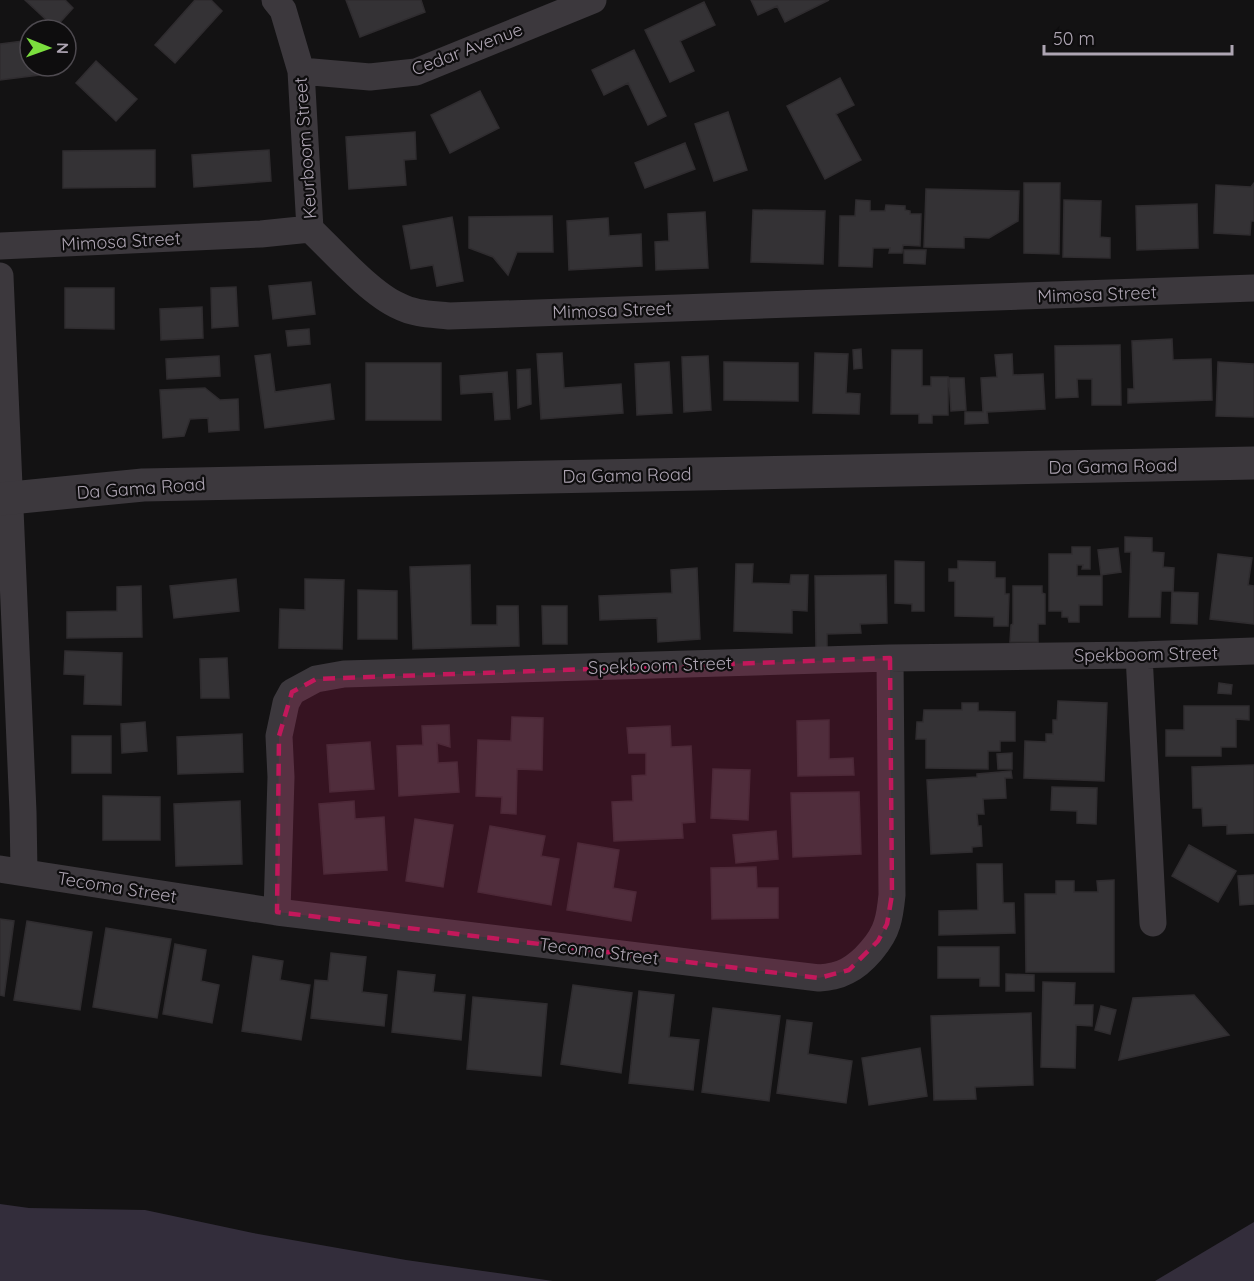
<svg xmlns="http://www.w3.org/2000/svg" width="1254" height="1281" viewBox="0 0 1254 1281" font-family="Quicksand,sans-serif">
<rect width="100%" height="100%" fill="#131213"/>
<path fill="#332d3b" d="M0,1204L29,1208L145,1210L253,1233L406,1260L553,1281H0Z
M1254,1222V1281H1155Z"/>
<path fill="#343235" stroke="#2f2c2f" stroke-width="1.5" d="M25,0H65L73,8L55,28Z
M195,0H211L222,11L175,63L155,45Z
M346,0H421L425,12L360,37Z
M751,0H829L785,22L777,6L758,15Z
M704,2L715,25L680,41L694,71L670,82L645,30Z
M30,40V66H54L55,73L0,80V44Z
M634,50L666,116L648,125L628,83L604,95L592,70Z
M96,61L137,99L116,121L76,83Z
M840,78L854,105L836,114L861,160L825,179L787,106Z
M480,91L499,128L450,153L431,115Z
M728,112L747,170L714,181L695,124Z
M415,132L416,159L404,160L406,185L349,189L346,137Z
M685,143L695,169L645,188L635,163Z
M155,150V187L63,188V151Z
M269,150L271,181L194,187L192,155Z
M1024,183H1060L1059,254L1024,253Z
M1254,183V221H1251L1250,235L1214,233L1216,185L1251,187Z
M926,189L1019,191L1018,221L989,238L964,237V248L924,247Z
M856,200L870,201V211H885L886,205L905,206V210L910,211V214H921L920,246L903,245L902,253H889L890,248H873L872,267L839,266L840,216H855Z
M1064,200L1101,201L1100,237L1110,238V258L1063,257Z
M1197,204L1198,248L1137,250L1136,206Z
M753,210L825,211L823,264L751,262Z
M705,212L708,268L656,270L655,242L669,241L668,214Z
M552,216L553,252H517L508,275L493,257L469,248V217Z
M452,217L463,281L437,286L433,265L411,269L403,226Z
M608,218L609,236L641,234L642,266L569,270L567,221Z
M904,250H926L925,264L904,263Z
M311,282L315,314L273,319L269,286Z
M236,287L238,326L212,328L211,288Z
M65,288H114V329L65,328Z
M202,307L203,338L161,340L160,309Z
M309,329L310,344L288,346L286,331Z
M1172,339L1173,360L1211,359L1212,400L1128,403V389H1134L1132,341Z
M1120,345L1121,405H1092V379H1077L1078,397L1056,398L1055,346Z
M861,349L862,368L854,369L853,350Z
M892,350H922V386H931V377H948V415H932V423H919V414H891Z
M562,353L564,388L621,384L623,413L541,419L537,354Z
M815,353L848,354L846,393L860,394L859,414L813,413Z
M270,354L275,392L330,384L334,419L265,428L255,356Z
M1012,354L1013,375L1043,374L1045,409L987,412L988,423L965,424V412H983L981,378L997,377L995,355Z
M219,356L220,376L167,379L166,359Z
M708,356L711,410L684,412L682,357Z
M669,362L672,413L637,415L635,364Z
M724,362L798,363V401L724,400Z
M1218,362L1254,364V417L1216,416Z
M366,363H441V420H366Z
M530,369L531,404L518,408L517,370Z
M507,372L510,419L495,420L493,392L461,394L460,376Z
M949,378H964L966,410L951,411Z
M205,388L220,400L238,399L239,430L209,432L208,418L190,419L184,436L163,438L160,390Z
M1125,537L1152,538V552L1164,553L1163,567L1174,568L1173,592L1198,593L1197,624L1171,623L1172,591H1161L1160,617H1129L1131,552H1125Z
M1072,547H1090V569H1082L1083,565H1077V576H1102V605H1079V622H1069L1068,617H1062V611H1049V554H1072Z
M1118,548L1121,572L1101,575L1098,550Z
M1218,554L1252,558L1248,585L1254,586V624L1210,619Z
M895,561L924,562V611H912V604L895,603Z
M958,561L995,562V578H1005V594H1009L1008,626H994V617L955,616V581H949V569H958Z
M736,564H753L752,583L790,584L791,575H808L807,611L792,610V633L734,631Z
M470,565L471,625H497V606H518L519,646L413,649L410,567Z
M697,568L700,639L658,642L657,618L600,620L599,596L672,593L671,570Z
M886,575L887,623L860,624L861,633L827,634V649L816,648L815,576Z
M236,579L239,611L174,618L170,586Z
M305,579L344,580L342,649L279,648L280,609L305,610Z
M141,586L142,637L67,638V612L117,611V587Z
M1013,586H1042V593L1045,594V624H1038V642H1010L1011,625L1013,624Z
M358,590L397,591V639H358Z
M542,606H567V644H543Z
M65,651L122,653L121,705L84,704L85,675L64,674Z
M227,658L229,698H201L200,659Z
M1219,683L1232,685L1231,694L1218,693Z
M1058,701L1107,703L1104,781L1024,778L1025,741L1046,742V734H1053V720H1057Z
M962,703H978V711L1015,712V741H1000V751H988V769L926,768V739H916L917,722H923L924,710H962Z
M1184,706H1249V720L1236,719V747H1221V756H1166V730H1184Z
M512,717L543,718L542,770L517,769L516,814L501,813L502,797L476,796L478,740L511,741Z
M829,720V759L853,758L854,775L798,776L797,721Z
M145,722L147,751L122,753L121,724Z
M449,725L450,747L437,743L438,763L457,762L459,792L399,796L397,746L423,745L422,726Z
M670,726L671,747L691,746L695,822L682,823L683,838L614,841L612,802L633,801L632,776L646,775V753H629L627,728Z
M242,734L243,772L178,774L177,737Z
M72,736H111V773H72Z
M370,742L374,789L330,792L327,745Z
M1012,753V769H998L997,754Z
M1254,765V833L1227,834V825L1203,826L1202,808H1193L1192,767Z
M713,769L750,770L748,820L711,818Z
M1011,771L1012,778H1005L1006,798L983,799L984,814H977L978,826H981L982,846L972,847V852L931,854L927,780L977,777V774Z
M1052,787L1097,788L1096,824L1077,823V811L1051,810Z
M859,792L861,854L793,857L791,793Z
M103,796L160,797V840H103Z
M240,801L242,864L176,866L174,804Z
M354,801L355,819L384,817L387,870L324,874L319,804Z
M415,819L453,825L443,887L406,881Z
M490,826L545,836L541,856L559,859L551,905L478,892Z
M776,831L778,859L736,863L733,835Z
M578,843L619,850L613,888L636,892L631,921L567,910Z
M1189,845L1236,871L1218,902L1172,876Z
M977,864H1002L1003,903H1014L1015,933L939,935V911L978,910Z
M756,867L757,888H778V918L712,919L711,868Z
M1254,875V904L1240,905L1238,876Z
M1114,880V972H1026L1025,894H1056V881H1074V892H1098L1097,881Z
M0,919L14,921L4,996L0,995Z
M27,921L92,932L80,1010L14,1000Z
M106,928L171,939L157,1018L93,1007Z
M175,944L206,950L201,981L219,985L212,1023L163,1014Z
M938,947H999V986H980V978H938Z
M331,953L366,957L362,992L387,995L384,1026L311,1018L315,980L328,981Z
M253,956L283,961L280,980L310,985L301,1040L242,1031Z
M398,971L435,975L433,992L465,995L461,1040L392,1032Z
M1006,974L1034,975V991H1006Z
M1043,982L1075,983L1074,1005H1093L1092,1026L1076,1025L1075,1068L1041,1067Z
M573,985L632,993L621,1073L561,1064Z
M639,991L674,995L669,1037L699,1040L693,1090L629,1083Z
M1194,995L1229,1035L1119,1060L1133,998Z
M473,997L547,1004L541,1076L467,1069Z
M1101,1006L1116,1010L1110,1034L1095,1030Z
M713,1008L780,1016L769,1101L702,1092Z
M1031,1013L1033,1085L975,1087L976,1099L934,1100L931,1016Z
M787,1020L812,1023L808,1054L852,1061L846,1103L777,1093Z
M920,1048L927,1096L869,1105L862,1058Z"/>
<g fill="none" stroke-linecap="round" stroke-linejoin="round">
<path stroke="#3c383d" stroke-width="27" d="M275,0L283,10L301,71L310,229
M301,71L370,77L416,72L593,0
M310,229C333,251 371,294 399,306C414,314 432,314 449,316L1254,288
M0,246L261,234L310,229
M0,276L23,812L24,872
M1139,655L1153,923
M0,869L277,912L819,978C829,977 838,976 847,971C863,963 882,941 887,924C890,915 891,905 892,895L890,658
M277,912L281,777L279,736L286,703L292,692L316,679L344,674L890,658L1139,655L1254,651"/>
<path stroke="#3c383d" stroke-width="33" d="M0,499L143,485L1254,463"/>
</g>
<path fill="#c2185b" fill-opacity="0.2" stroke="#c2185b" stroke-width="4.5" stroke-dasharray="12 8" stroke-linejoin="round" d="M890,658L892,895L887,924L878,941L849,970L819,978L277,912L279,736L292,692L316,679Z"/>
<g text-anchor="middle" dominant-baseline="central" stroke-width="4.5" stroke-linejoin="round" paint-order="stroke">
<g font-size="18" fill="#aea5b3" stroke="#0e0d0e">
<text transform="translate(467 49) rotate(-21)">Cedar Avenue</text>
<text transform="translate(305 148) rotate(-94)">Keurboom Street</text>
<text transform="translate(121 241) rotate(-3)">Mimosa Street</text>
<text transform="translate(1097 294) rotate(-2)">Mimosa Street</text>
<text transform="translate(612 310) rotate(-2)">Mimosa Street</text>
<text transform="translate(1113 466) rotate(-1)">Da Gama Road</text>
<text transform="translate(627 475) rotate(-1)">Da Gama Road</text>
<text transform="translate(141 488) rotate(-4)">Da Gama Road</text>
<text transform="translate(1146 654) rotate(-1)">Spekboom Street</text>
<text transform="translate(660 665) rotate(-2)">Spekboom Street</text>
<text transform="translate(117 887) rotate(9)">Tecoma Street</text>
<text transform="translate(599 951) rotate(7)">Tecoma Street</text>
</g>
</g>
<g transform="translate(48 48) rotate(91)"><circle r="28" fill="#0e0d0e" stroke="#4e4a50" stroke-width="1.5"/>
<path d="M0-4.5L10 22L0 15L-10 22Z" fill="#7bdf3e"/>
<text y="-9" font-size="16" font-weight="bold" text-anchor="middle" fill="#aea5b3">N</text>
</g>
<path d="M1044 45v9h188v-9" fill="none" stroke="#aea5b3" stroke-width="3"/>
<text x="1053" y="45" font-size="18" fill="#aea5b3" stroke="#0e0d0e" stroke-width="4.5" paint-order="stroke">50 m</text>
</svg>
